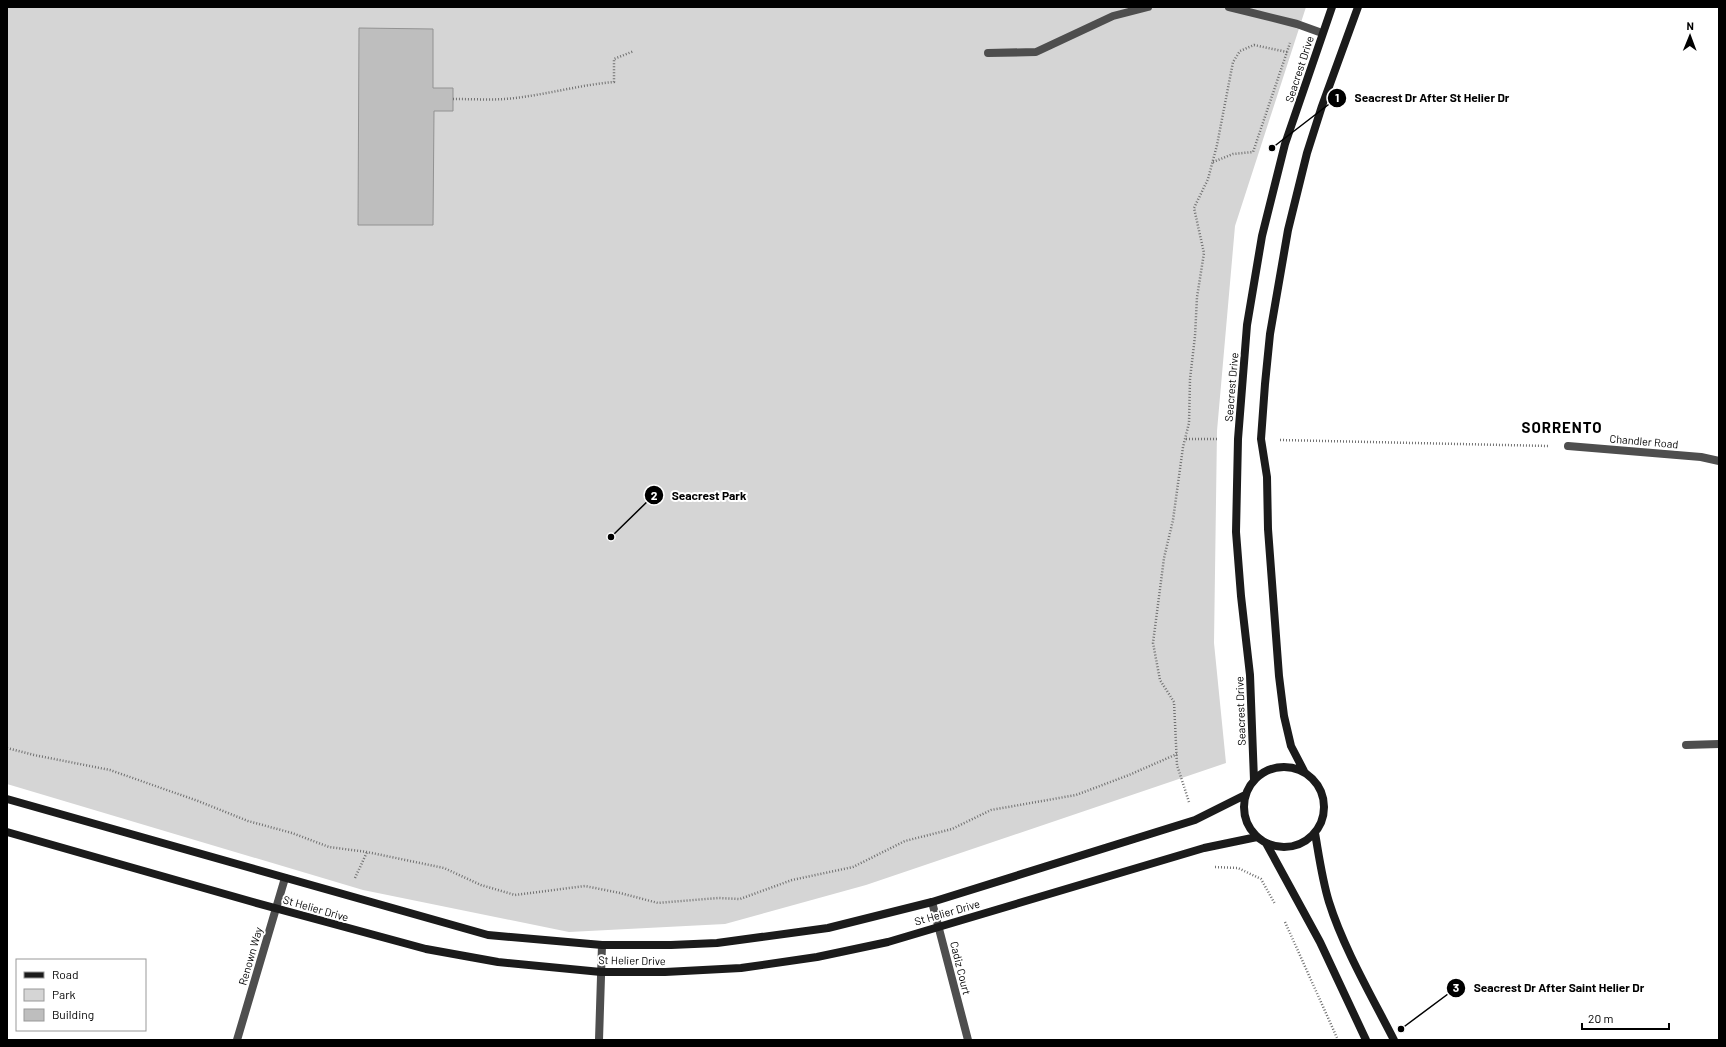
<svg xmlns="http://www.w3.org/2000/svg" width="1726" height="1047" viewBox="0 0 1726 1047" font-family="Barlow,sans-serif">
<rect width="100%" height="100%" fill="#fff"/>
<path fill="#d5d5d5" d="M7,7H1306L1235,226L1217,431L1214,643L1226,763L866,885L725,924L569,932L363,890L7,784Z"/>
<path fill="#bebebe" stroke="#929292" d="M359,28L433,29V88H453V111H434L433,225H358Z"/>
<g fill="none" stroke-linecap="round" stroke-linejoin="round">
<path stroke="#707070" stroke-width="2.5" stroke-dasharray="1 2" stroke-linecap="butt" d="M453,99C470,99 488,100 505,99C542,96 578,85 614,82V59L634,51
M1213,162L1233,154L1253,152L1290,43
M1186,439H1219
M1280,440L1549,446
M7,748L34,755L110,770L198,801L248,821L292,833L329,847L367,852L444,868L481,885L515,895L585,886L620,893L658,903L718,898L740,899L792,880L853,867L905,841L952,829L991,810L1076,795L1129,775L1177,754
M1189,802L1177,765L1174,702L1160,680L1153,643L1164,558L1173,520L1183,447L1189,423L1190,379L1195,336L1197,297L1204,253L1194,208L1208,179L1217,145L1233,62L1240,51L1254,45L1287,52
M1215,867L1238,868L1261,879L1275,904
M355,878L367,852
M1285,922L1338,1040"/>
<path stroke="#4e4e4e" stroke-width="8" d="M1229,7L1297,24L1322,33
M988,53L1036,52L1113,16L1148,7
M1568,446L1701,457L1719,461
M1686,745L1719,744
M932,902L968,1040
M237,1040L285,878
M599,1040L602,945"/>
<path stroke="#1b1b1b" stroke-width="8" d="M1244 807a40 40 0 1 1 80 0a40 40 0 1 1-80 0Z
M1304,771L1291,746L1284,716L1279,676L1268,529L1267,477L1261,439L1265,384L1270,334L1288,230L1307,153L1322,106L1358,7
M1254,780L1250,675L1241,596L1236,532L1238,439L1247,325L1262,236L1285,144L1332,7
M7,799L488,935L602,945H671L717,943L828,928L932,902L1195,820L1245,795
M7,832L253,902L426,949L498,962L601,972H665L741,968L817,957L888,942L1204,848L1257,837
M1315,833C1319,856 1322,879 1329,902C1343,947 1372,997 1394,1040
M1266,843L1320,942L1366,1040"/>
</g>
<g text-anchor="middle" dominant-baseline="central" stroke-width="4" stroke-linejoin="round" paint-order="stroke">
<g font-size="11" fill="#000" stroke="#fff">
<text transform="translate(1299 69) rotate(-72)">Seacrest Drive</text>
<text transform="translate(1231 387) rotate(-85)">Seacrest Drive</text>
<text transform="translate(1644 441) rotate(5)">Chandler Road</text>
<text transform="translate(1240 711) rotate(-92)">Seacrest Drive</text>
<text transform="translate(316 908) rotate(16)">St Helier Drive</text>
<text transform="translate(947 912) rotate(-16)">St Helier Drive</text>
<text transform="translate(250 956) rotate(-74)">Renown Way</text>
<text transform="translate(632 960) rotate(1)">St Helier Drive</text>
<text transform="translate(961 968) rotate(76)">Cadiz Court</text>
</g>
<g font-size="15" font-weight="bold" letter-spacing="1" fill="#000" stroke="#fff">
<text x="1562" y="427">SORRENTO</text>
</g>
</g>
<path fill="none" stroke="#000" stroke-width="1.5" d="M1272 148L1337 98M611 537L654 495M1401 1029L1456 988"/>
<g fill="#000" stroke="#fff" stroke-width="1.5">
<circle cx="1272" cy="148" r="4"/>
<circle cx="611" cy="537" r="4"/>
<circle cx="1401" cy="1029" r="4"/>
<circle cx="1337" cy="98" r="10"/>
<circle cx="654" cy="495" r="10"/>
<circle cx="1456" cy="988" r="10"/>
</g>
<g font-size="12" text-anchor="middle" font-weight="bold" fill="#fff">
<text x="1337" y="102">1</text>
<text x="654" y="500">2</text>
<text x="1456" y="992">3</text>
</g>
<g font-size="12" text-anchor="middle" font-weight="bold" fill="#000" stroke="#fff" stroke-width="4" stroke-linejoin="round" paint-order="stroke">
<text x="1432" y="102">Seacrest Dr After St Helier Dr</text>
<text x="709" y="500">Seacrest Park</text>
<text x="1559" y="992">Seacrest Dr After Saint Helier Dr</text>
</g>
<rect width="1726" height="1047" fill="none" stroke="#000000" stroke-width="16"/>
<rect x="16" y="959" width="130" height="72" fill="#ffffff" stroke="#999999"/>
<rect x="24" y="972" width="20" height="6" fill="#1b1b1b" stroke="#999999"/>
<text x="52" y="979" font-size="12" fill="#000000">Road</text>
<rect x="24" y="989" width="20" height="12" fill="#d5d5d5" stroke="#999999"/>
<text x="52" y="999" font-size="12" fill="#000000">Park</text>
<rect x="24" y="1009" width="20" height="12" fill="#bebebe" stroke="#999999"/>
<text x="52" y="1019" font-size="12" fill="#000000">Building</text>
<g transform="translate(1690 36) rotate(1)" stroke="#ffffff" stroke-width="3" paint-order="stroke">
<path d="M0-3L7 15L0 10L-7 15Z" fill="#000000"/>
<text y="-6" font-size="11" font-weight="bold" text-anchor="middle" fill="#000000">N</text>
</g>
<path d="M1582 1023v6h87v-6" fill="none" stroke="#000000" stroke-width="2"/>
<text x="1588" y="1023" font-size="12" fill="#000000" stroke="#ffffff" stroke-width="3" paint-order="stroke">20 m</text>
</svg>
